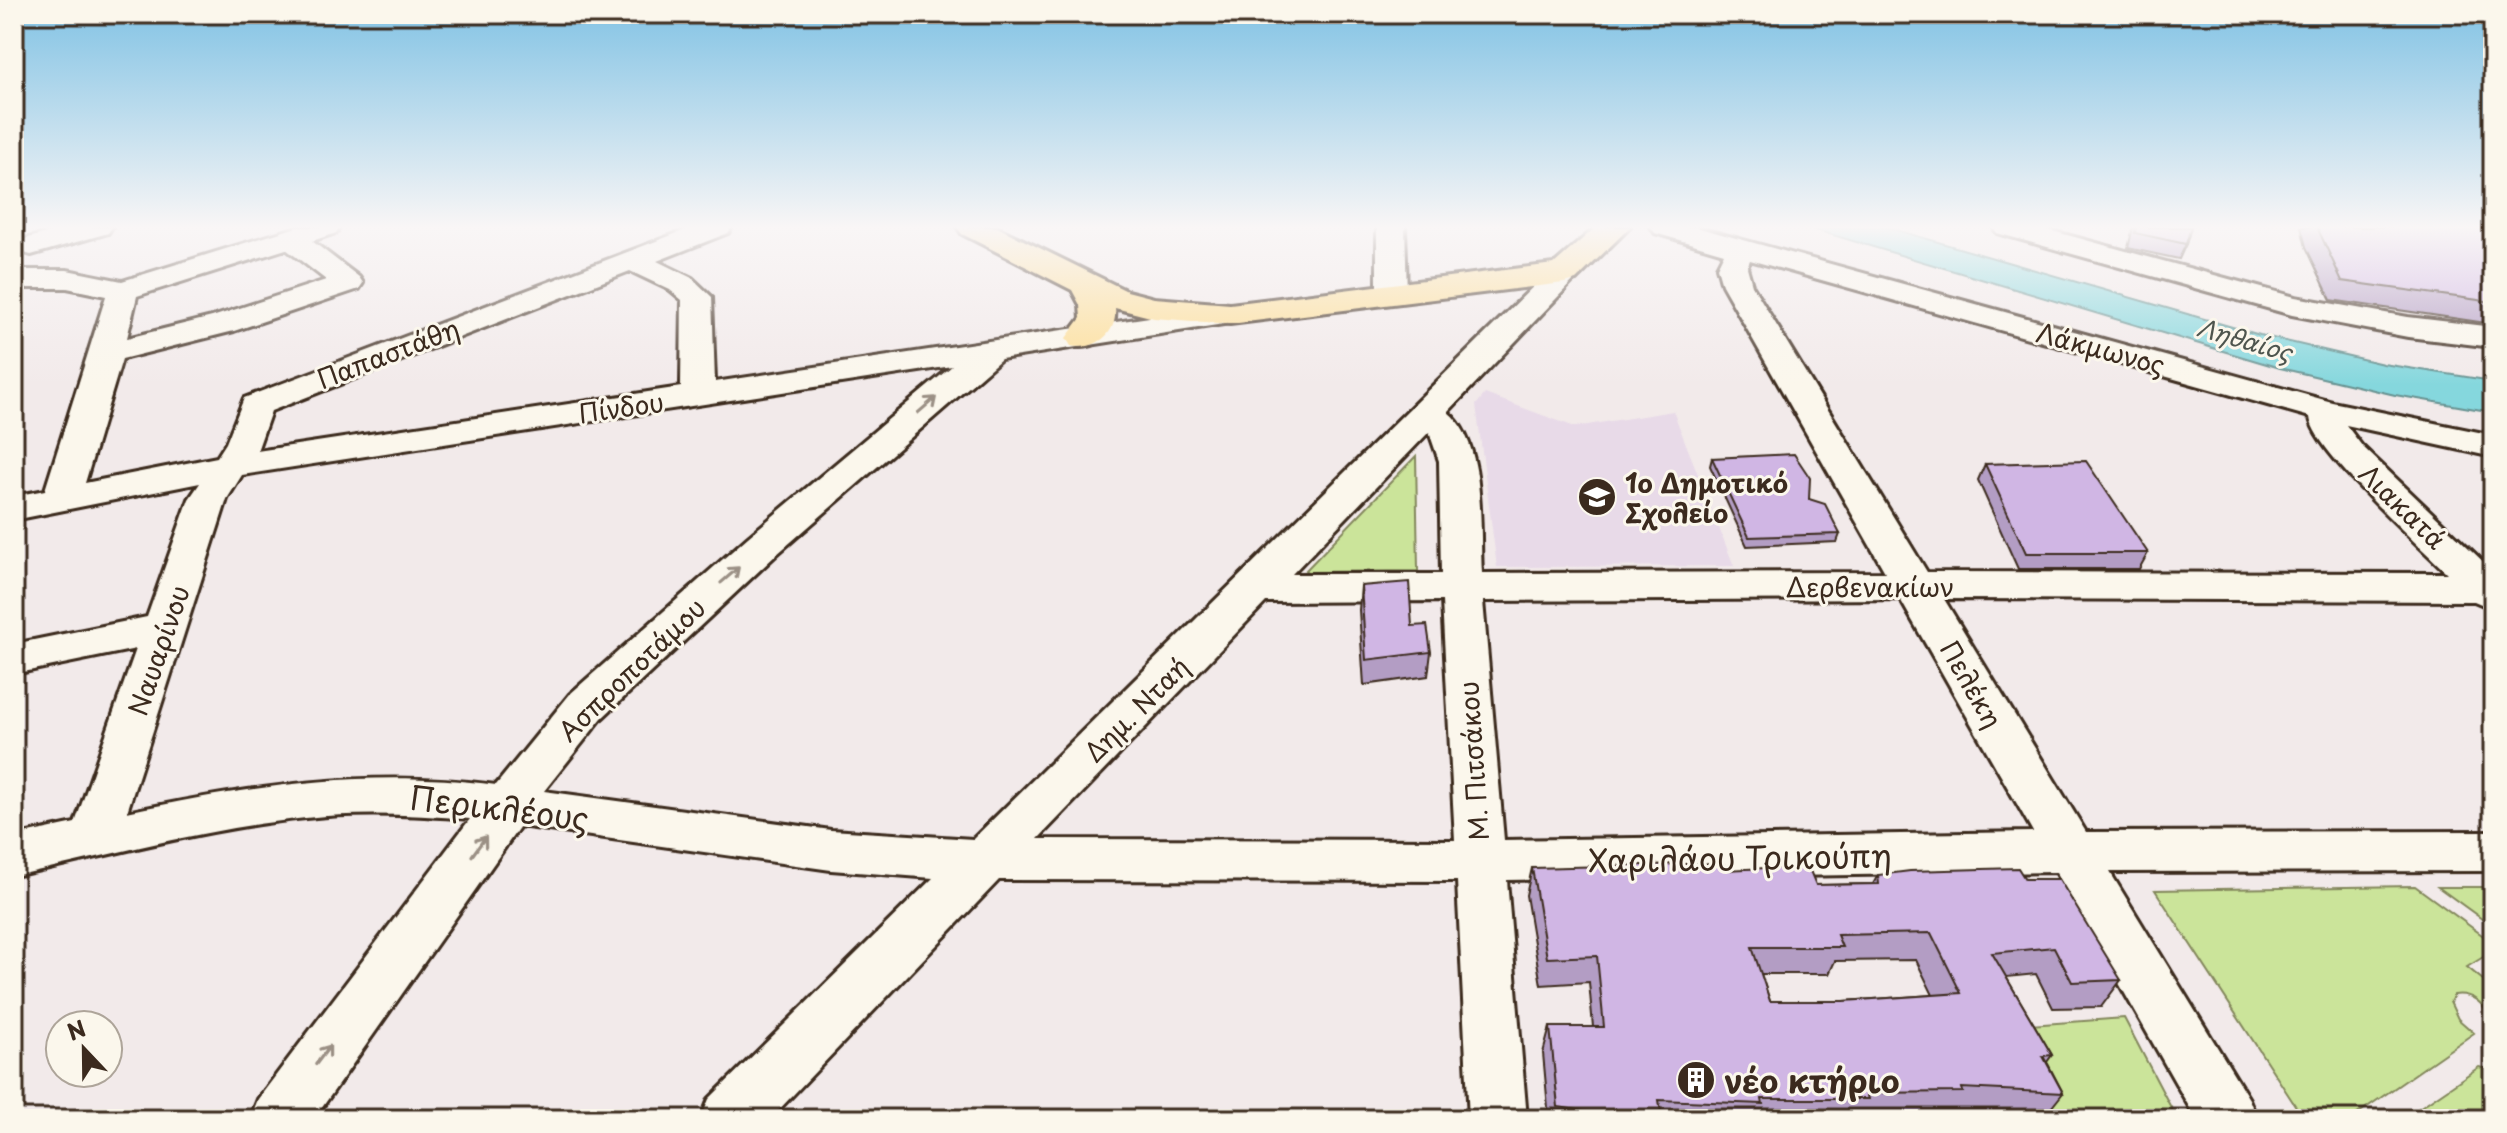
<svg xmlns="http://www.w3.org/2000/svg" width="2507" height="1133" viewBox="0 0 2507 1133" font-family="'Playpen Sans',sans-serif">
<rect width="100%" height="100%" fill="#f2eaea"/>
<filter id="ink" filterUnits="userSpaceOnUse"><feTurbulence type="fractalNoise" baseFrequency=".0125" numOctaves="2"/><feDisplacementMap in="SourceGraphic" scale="16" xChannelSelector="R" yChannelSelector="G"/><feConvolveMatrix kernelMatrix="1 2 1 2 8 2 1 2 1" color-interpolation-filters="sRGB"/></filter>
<g filter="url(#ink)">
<path fill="#e8dae8" d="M1485,394L1575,427L1673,411L1734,566L1497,567L1476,405Z"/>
<path fill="#cbe49a" stroke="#83875c" stroke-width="2" d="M1416,456L1418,571L1304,572Z
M2415,886L2493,943V951L2467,967L2493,988V1018C2482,1004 2473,992 2454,995L2450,1002L2458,1019L2474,1033L2350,1119H2304L2155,890Z
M2438,887H2493V927Z
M2124,1018L2177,1119H2055L2015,1026Z
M2479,1067L2493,1071V1119H2403Z"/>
<path fill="#85d7dd" stroke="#679291" stroke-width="2" d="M1806,227H1886L2260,335L2383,364L2493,381V412L2395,395L2280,368Z"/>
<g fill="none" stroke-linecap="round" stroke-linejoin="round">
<g stroke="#3b2a1e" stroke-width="6">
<path id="minor" d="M68,227H112L108,233L31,255L21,252L16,246L21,240Z
M297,227H340L336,233L312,241L359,277L363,283L359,289L234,331L122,359L85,483L217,457L226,443L244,398L693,227H732L728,233L657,261L692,278L712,297L715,382L1230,305L1241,307L1246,314L1241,321L1230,323L1001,359L776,555L602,718L544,791L831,830L973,839L1553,267L1564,264L1575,267L1579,273L1575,279L1448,412C1487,444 1479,525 1482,573L1885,572L1722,285L1717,267L1724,253L1655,233L1651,227H1696L2332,402L2493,435V457L2346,425L2362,446L2493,571V609L2474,601L1944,599L2086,832L2493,831V871L2110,872L2249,1099L2257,1119H2196L2056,872L1507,880L1527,1119H1469L1457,881L999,880L770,1119H701L709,1099L933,878L831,870L520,826L314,1119H250L258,1099L470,819C415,815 361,812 306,818C208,828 111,855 14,876V836L75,823L136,649L14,674V644L147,617L189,499L200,483L14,520V496L45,490L106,296L67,288H14V270H67L122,281ZM286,249L326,280L212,317L127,338L137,296ZM1750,260L2310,417C2312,449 2420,546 2447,573L1927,572L1752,285L1747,267ZM630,271L670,290L682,300L681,387L257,451L271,411ZM952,366L748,537L570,694L496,785C368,768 252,786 127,812L227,499L242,475ZM1429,432L1439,461L1441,574H1292ZM1900,599L2033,832L1504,840L1483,601ZM1442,601L1455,840L1038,839L1266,602Z
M1377,227H1405L1407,293L1403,300L1392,302L1381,300L1377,293Z
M1993,227H2038L2295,297L2408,317L2493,327V347L2408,337L2292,315L1997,233Z"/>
</g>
<g stroke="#3b2a1e" stroke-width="6">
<path id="major" d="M957,227H997L1127,291L1154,298L1230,304L1554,264L1596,227H1630L1576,280L1564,283L1230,324L1154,318L1115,308C1118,334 1095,351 1071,346L1066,338L1081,318L1080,305L1072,290L962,234Z"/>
</g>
<use href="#minor" fill="#fbf7ec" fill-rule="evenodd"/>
<use href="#major" fill="#fdde96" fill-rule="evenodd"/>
</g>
<path fill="#b39dc4" stroke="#3b2a1e" stroke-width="2" fill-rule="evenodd" d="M2133,227H2191L2186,244L2179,259L2128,248Z
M2301,227H2493V324L2331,300L2306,247Z
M1712,458L1809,499L1840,534L1837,542L1747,546L1710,466Z
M1985,464L2148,553L2139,569H2018L1978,480Z
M1361,586L1412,626L1431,652L1428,676L1364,685L1359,610Z
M1532,868L1725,870L1816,885L1873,884L1878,875L2025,879L2121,980L2101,1007L2053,1008L2036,974L2006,977L2052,1055L2047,1062L2063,1093L2043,1118L1948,1114L1946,1118L1871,1119H1549L1543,1053L1550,1027H1593L1589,982L1541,985L1526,895ZM1916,960L1933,995L1844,1001H1770L1761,974H1829L1835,961Z"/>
<path fill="#d0b6e4" stroke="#3b2a1e" stroke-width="2" fill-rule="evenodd" d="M2136,227H2191L2186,244L2135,233Z
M2317,227H2493V302L2342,281Z
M1794,454L1810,478L1809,499L1825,504L1840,534L1749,537L1712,458Z
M2086,461L2148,553H2026L1985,464Z
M1409,582L1412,626L1427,625L1431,652L1366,660L1361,586Z
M1723,863L1725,870L1808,866L1816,885L1879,884L1878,875L1910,871L2018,868L2025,879H2059L2121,980L2072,982L2054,947L1992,953L2052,1055L2043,1056L2063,1093L1962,1088L1963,1092L1866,1093L1868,1099H1762L1763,1104L1659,1100L1662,1119H1605L1603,1114L1558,1107L1550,1027H1604L1597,956L1547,958L1532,868ZM1931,933L1961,993L1844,1001H1770L1752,947H1842L1837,935Z"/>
<defs><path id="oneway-shaft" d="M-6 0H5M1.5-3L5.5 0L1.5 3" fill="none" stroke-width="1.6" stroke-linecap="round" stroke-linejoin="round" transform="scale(2)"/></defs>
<g stroke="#9b9085">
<use href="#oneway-shaft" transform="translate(927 405) rotate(-41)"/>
<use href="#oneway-shaft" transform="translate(730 575) rotate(-41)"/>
<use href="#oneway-shaft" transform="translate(479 846) rotate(-54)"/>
<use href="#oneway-shaft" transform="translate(323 1055) rotate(-53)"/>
</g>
</g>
<linearGradient id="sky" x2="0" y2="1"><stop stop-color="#80c2e4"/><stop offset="0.59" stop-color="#f9f6f6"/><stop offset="1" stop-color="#f9f6f6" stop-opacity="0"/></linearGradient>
<rect width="2507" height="385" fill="url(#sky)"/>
<defs>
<g id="school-disc" transform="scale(2)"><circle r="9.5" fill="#3b2a1e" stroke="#fbf7ec"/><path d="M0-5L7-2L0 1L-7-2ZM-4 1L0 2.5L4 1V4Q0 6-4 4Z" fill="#fff"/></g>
<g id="building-disc" transform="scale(2)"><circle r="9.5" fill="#3b2a1e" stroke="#fbf7ec"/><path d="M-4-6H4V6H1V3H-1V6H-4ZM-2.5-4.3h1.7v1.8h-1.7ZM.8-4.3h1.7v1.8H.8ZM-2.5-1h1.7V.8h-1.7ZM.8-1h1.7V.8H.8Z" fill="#fff"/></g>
</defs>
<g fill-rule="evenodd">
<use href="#school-disc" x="1597" y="497"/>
<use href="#building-disc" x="1696" y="1080"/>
</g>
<g text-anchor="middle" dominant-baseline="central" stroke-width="6" stroke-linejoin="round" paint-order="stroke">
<g font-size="24" font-style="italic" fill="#4e554e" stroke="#fbf7ec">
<text transform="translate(2245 339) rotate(16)">Ληθαίος</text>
</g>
<g font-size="26" fill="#3b2a1e" stroke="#fbf7ec">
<text transform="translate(2101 348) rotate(15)">Λάκμωνος</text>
<text transform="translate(388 353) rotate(-21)">Παπαστάθη</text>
<text transform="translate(621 407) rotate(-8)">Πίνδου</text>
<text transform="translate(2403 506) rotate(44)">Λιακατά</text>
<text x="1870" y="586">Δερβενακίων</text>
<text transform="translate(158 650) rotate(-71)">Ναυαρίνου</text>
<text transform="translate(631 669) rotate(-44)">Ασπροποτάμου</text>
<text transform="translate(1972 684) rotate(60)">Πελέκη</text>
<text transform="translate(1136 709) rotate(-45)">Δημ. Νταή</text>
<text transform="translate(1473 761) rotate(-94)">Μ. Πιτσάκου</text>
</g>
<g font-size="26" font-weight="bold" fill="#3b2a1e" stroke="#fbf7ec" text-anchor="start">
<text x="1625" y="482">1ο Δημοτικό<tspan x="1625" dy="30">Σχολείο</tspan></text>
</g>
<g font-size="32" fill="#3b2a1e" stroke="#fbf7ec">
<text transform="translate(499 807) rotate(7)">Περικλέους</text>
<text transform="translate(1740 857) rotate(-1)">Χαριλάου Τρικούπη</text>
</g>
<g font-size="32" font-weight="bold" fill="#3b2a1e" stroke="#fbf7ec" text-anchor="start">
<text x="1724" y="1080">νέο κτήριο</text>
</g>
</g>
<rect width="2507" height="1133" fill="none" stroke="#fbf7ec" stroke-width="48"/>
<rect x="24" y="24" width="2459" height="1085" fill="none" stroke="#3b2a1e" stroke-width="3" filter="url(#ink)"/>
<g transform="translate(84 1049) rotate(338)"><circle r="38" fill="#fbf7ec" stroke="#aea59a" stroke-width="2"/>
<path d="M0-6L14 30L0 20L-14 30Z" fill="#3b2a1e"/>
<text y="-12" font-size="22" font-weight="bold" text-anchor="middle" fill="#3b2a1e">N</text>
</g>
</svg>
